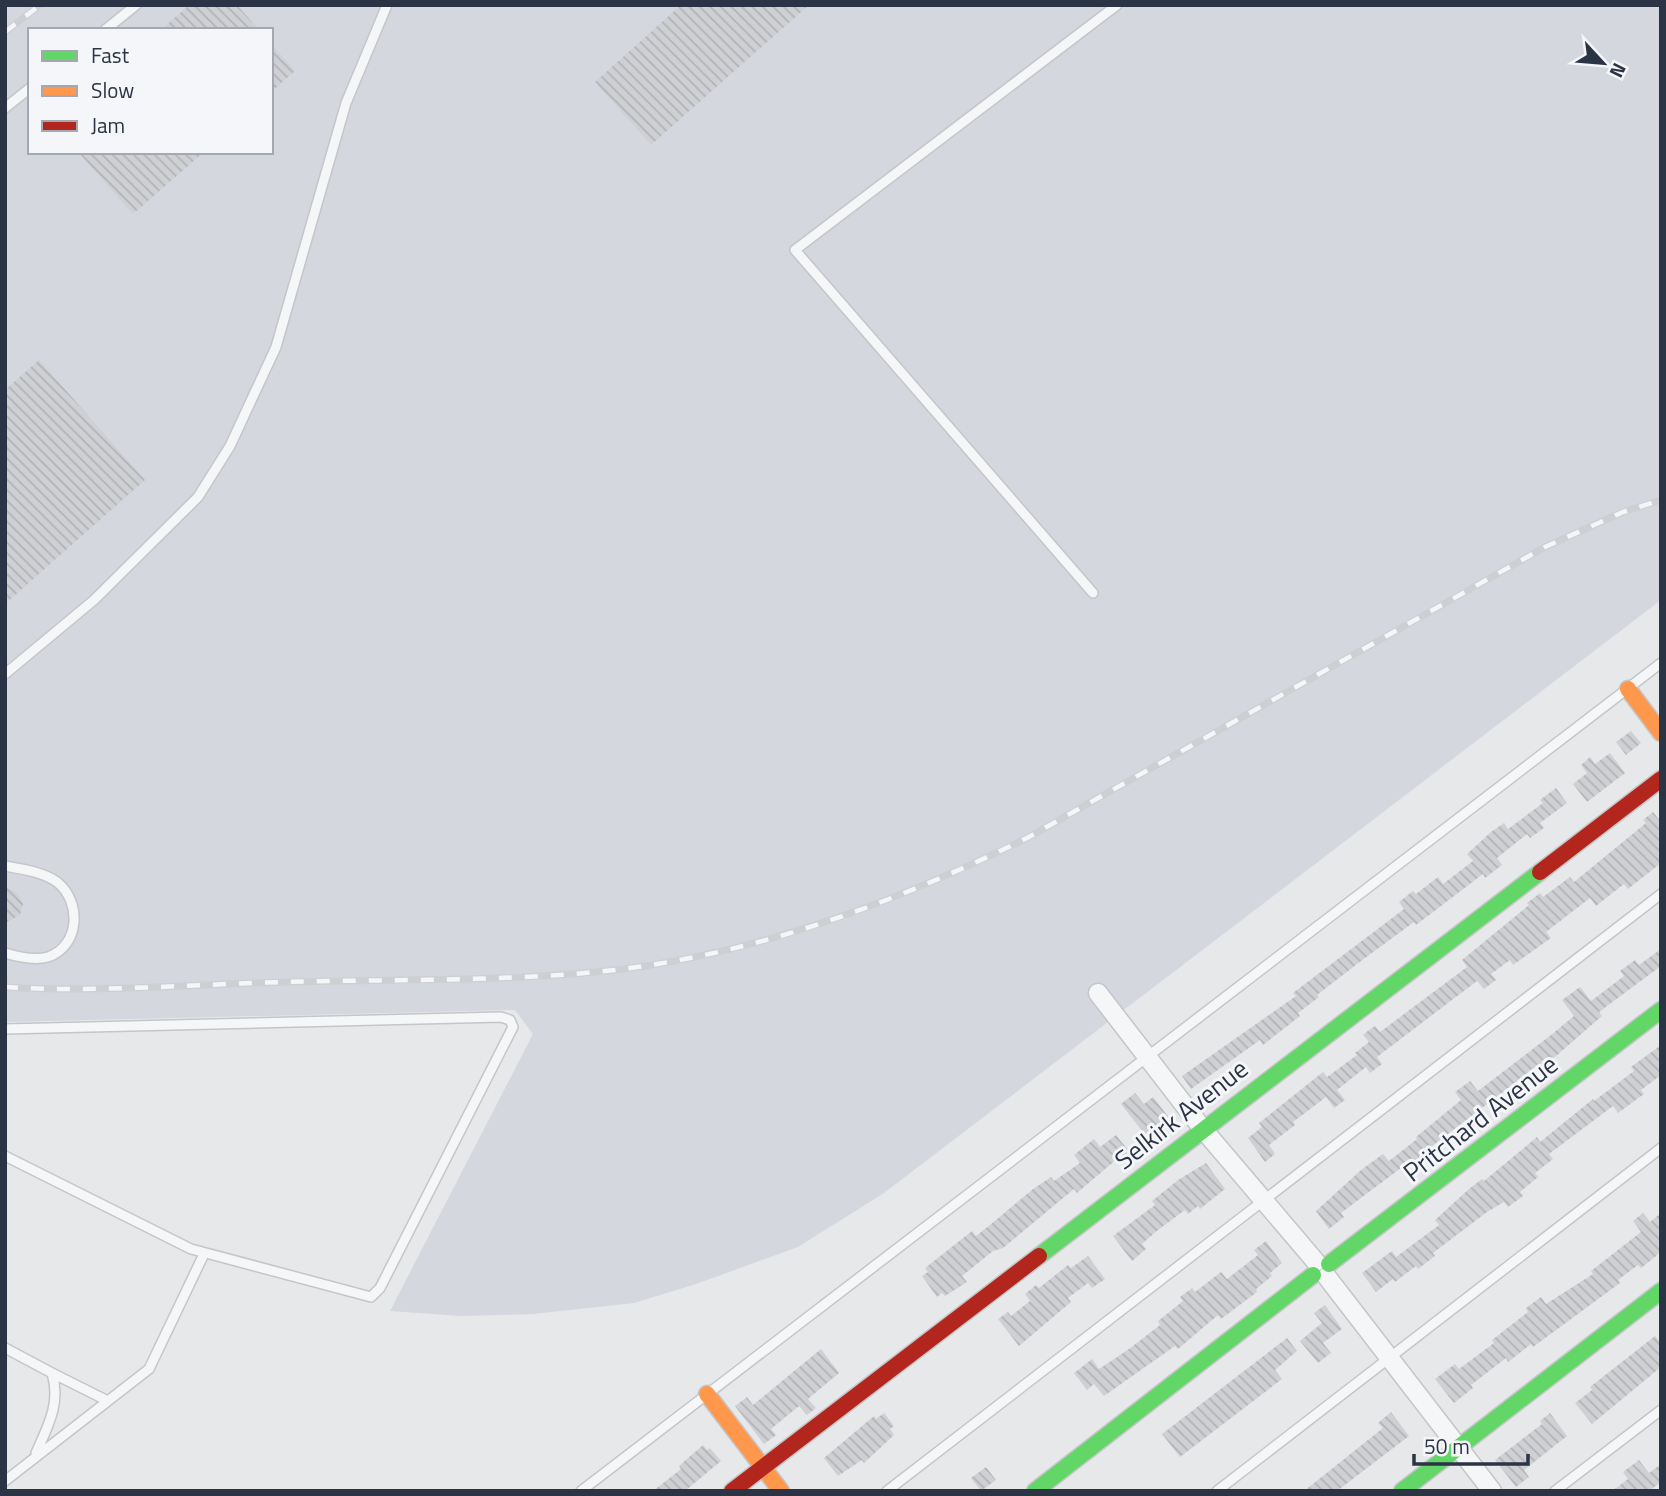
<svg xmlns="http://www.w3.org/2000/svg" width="1666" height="1496" viewBox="0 0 1666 1496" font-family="'Titillium Web',sans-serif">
<defs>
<pattern id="building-back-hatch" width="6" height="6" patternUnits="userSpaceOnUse" patternTransform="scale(1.75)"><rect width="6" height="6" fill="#ced0d3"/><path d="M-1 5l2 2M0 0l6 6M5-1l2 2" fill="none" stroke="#b1b3b6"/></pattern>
</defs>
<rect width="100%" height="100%" fill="#e6e8ea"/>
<path fill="#d4d7dd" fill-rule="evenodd" d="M5,5H1661V600L884,1193L798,1247L696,1284L634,1303L533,1314L461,1316L390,1311L533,1034L515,1010L5,1022ZM30,30H271V152H30Z"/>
<path fill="url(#building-back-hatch)" d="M189,5H237L259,30H161Z
M681,5H809L651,145L595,82Z
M271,44L295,71L271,92Z
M78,152H204L133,214Z
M39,360L145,480L5,604V390Z
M1631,731L1641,743L1626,755L1616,742Z
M1610,753L1625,773L1587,802L1573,784L1587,773L1581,765L1590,757L1595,764Z
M1556,788L1567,803L1540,823L1544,828L1530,838L1527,834L1497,858L1502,865L1485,878L1483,874L1416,925L1414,922L1361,961L1317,995L1319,997L1298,1013L1300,1016L1263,1045L1260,1040L1191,1089L1182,1076L1296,996L1293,993L1404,909L1399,902L1413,891L1416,894L1438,877L1443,884L1473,861L1467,854L1491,832L1504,823L1508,829L1543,803L1540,800Z
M1653,812L1661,822V863L1628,889L1624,884L1596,906L1590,898L1546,932L1551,938L1513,965L1510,960L1491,974L1496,980L1484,989L1477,981L1377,1057L1382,1064L1370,1073L1366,1067L1337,1090L1345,1100L1334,1108L1326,1097L1293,1122L1295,1125L1269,1145L1275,1154L1265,1162L1248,1138L1262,1127L1259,1123L1323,1072L1327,1077L1357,1055L1355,1053L1369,1042L1363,1035L1369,1030L1375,1026L1380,1032L1467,967L1462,960L1529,905L1527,903L1540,893L1543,897L1570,877L1574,882L1646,823L1643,820Z
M5,887L17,893L23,904L20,915L5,923Z
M1661,949V966L1599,1012L1602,1016L1556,1056L1540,1068L1538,1065L1419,1156L1421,1159L1407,1169L1405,1165L1341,1213L1344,1217L1329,1229L1316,1211L1361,1170L1383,1154L1389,1161L1417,1139L1416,1137L1461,1100L1455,1092L1470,1081L1478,1091L1551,1035L1574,1016L1562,1000L1580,987L1591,1001L1624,976L1620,971L1635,960L1639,965Z
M1661,1045V1075L1641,1090L1644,1094L1618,1113L1613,1106L1549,1154L1553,1159L1535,1173L1538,1177L1520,1192L1523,1196L1508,1207L1504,1202L1487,1212L1433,1253L1435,1256L1418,1269L1416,1266L1395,1282L1393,1279L1376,1292L1362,1273L1392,1251L1396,1257L1439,1225L1435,1220L1469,1189L1482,1179L1484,1181L1537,1137L1540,1142L1593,1099L1594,1101L1634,1071L1631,1067Z
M1135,1093L1144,1104L1153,1097L1170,1119L1147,1137L1121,1104Z
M1116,1135L1132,1155L1121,1164L1117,1159L1077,1193L1074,1189L1003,1248L993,1251L962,1276L967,1282L945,1296L942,1293L937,1297L922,1276L928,1272L925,1268L972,1231L976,1236L990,1225L1033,1189L1051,1177L1054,1181L1080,1163L1074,1155L1094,1139L1100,1147Z
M1206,1163L1225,1189L1200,1209L1198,1206L1188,1214L1185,1210L1158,1230L1142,1244L1146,1249L1132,1261L1113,1236L1155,1205L1152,1201L1178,1180Z
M1643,1213L1650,1222L1661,1213V1251L1655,1257L1641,1268L1638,1265L1618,1280L1620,1283L1533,1347L1531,1344L1508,1362L1506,1358L1471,1385L1473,1388L1454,1403L1435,1379L1455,1364L1459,1369L1494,1343L1492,1340L1528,1312L1526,1308L1541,1297L1546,1304L1593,1274L1591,1271L1641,1232L1633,1221Z
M1266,1241L1282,1263L1270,1273L1272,1276L1256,1289L1257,1292L1221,1319L1218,1315L1178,1349L1175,1346L1104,1396L1094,1384L1087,1390L1074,1373L1092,1359L1099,1369L1129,1349L1160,1325L1158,1321L1183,1301L1180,1297L1192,1288L1195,1292L1221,1272L1227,1279L1258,1255L1254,1250Z
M1088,1256L1105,1279L1092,1288L1088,1283L1068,1298L1071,1302L1019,1346L998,1319L1008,1312L1011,1316L1030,1301L1025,1294L1036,1285L1039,1288L1068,1265L1071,1268Z
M1325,1305L1342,1329L1323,1343L1331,1353L1318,1363L1300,1341L1322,1323L1314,1313Z
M1655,1336L1661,1343V1367L1592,1424L1575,1403L1592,1390L1590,1387Z
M1287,1338L1297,1351L1275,1370L1282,1379L1180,1457L1162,1434Z
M821,1349L839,1373L808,1399L816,1408L807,1415L799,1406L771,1429L776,1435L764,1444L735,1406L747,1397L753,1405Z
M1391,1412L1409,1436L1337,1491H1304L1383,1428L1378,1423Z
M884,1413L894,1426L890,1429L894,1435L864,1463L862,1460L838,1476L824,1458L874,1416L876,1419Z
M1550,1413L1567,1436L1524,1470L1529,1477L1516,1487L1495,1460L1542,1424L1540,1421Z
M703,1445L707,1450L710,1448L721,1461L685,1491H653L681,1469L679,1466Z
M1639,1460L1649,1473L1661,1464V1482L1649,1491H1612L1628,1479L1623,1472Z
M986,1467L996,1480L981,1491L971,1478Z"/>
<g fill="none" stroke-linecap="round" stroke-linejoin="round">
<g stroke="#c4c6c8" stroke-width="12">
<path id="lane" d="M105,30L136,5
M5,108L30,88
M1093,593L795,250L1117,5
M5,674L94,600L198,497L230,446L276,347L346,103L387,5
M5,866C22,869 43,872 57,882C82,902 80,946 48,957C34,961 18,957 5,953
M5,1029L501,1017L510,1020L513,1027L380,1288L371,1297L191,1249L5,1156
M5,1348L52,1373C61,1403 48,1426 36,1453
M52,1373L106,1400
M5,1481L149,1369L204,1254
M581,1491L1661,663
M887,1491L1661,894
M1217,1491L1661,1148
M1555,1491L1661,1410"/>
</g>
<g stroke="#c4c6c8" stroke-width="21">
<path id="street" d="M1098,993L1202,1128L1316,1262
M1327,1277L1492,1491"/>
</g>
<g stroke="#c4c6c8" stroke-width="19">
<path id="fast" d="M1039,1256L1540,872
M1329,1264L1661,1010
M1035,1491L1313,1275
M1402,1491L1661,1291"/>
</g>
<g stroke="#c4c6c8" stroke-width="19">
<path id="slow" d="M1628,689L1661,733
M707,1394L781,1491"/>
</g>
<g stroke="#c4c6c8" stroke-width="19">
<path id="jam" d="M1540,872L1661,779
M732,1491L1039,1256"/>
</g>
<use href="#lane" stroke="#f5f6f7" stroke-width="9"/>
<use href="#street" stroke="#f5f6f7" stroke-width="18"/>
<use href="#fast" stroke="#63d668" stroke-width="16"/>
<use href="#slow" stroke="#ff974d" stroke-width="16"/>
<use href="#jam" stroke="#b3261e" stroke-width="16"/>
<g stroke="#cecfd2" stroke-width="7">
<path id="rail" d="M5,32L40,5
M5,987C95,993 196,984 286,982C395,979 507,982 615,970C759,953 897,902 1027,838L1545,547L1623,512L1661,500"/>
</g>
<use href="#rail" stroke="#f4f6f9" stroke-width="4.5" stroke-dasharray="13" stroke-linecap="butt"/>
</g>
<g text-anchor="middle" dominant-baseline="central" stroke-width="6" stroke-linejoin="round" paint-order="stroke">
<g font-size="26" fill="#2b3445" stroke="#f4f6f9">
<text transform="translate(1181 1114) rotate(-38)">Selkirk Avenue</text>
<text transform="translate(1480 1118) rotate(-38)">Pritchard Avenue</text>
</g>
</g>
<rect width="1666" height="1496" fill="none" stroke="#2b3445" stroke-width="14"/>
<rect x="28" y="28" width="245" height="126" fill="#f4f6f9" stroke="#a4a8b1" stroke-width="2"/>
<rect x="42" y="51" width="35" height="10" fill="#63d668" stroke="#a4a8b1" stroke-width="2"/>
<text x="91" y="63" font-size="21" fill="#2b3445">Fast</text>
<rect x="42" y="86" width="35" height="10" fill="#ff974d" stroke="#a4a8b1" stroke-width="2"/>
<text x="91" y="98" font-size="21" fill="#2b3445">Slow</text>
<rect x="42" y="121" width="35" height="10" fill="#b3261e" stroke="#a4a8b1" stroke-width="2"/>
<text x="91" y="133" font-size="21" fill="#2b3445">Jam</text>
<g transform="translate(1603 63) rotate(116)" stroke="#f4f6f9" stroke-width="5" paint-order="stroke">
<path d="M0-5L12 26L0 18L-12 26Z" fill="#2b3445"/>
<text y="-10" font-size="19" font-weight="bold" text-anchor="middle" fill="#2b3445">N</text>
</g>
<path d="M1414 1454v10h114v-10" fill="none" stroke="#2b3445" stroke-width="3.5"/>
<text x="1424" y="1454" font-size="21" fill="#2b3445" stroke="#f4f6f9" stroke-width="5" paint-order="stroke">50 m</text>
</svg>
